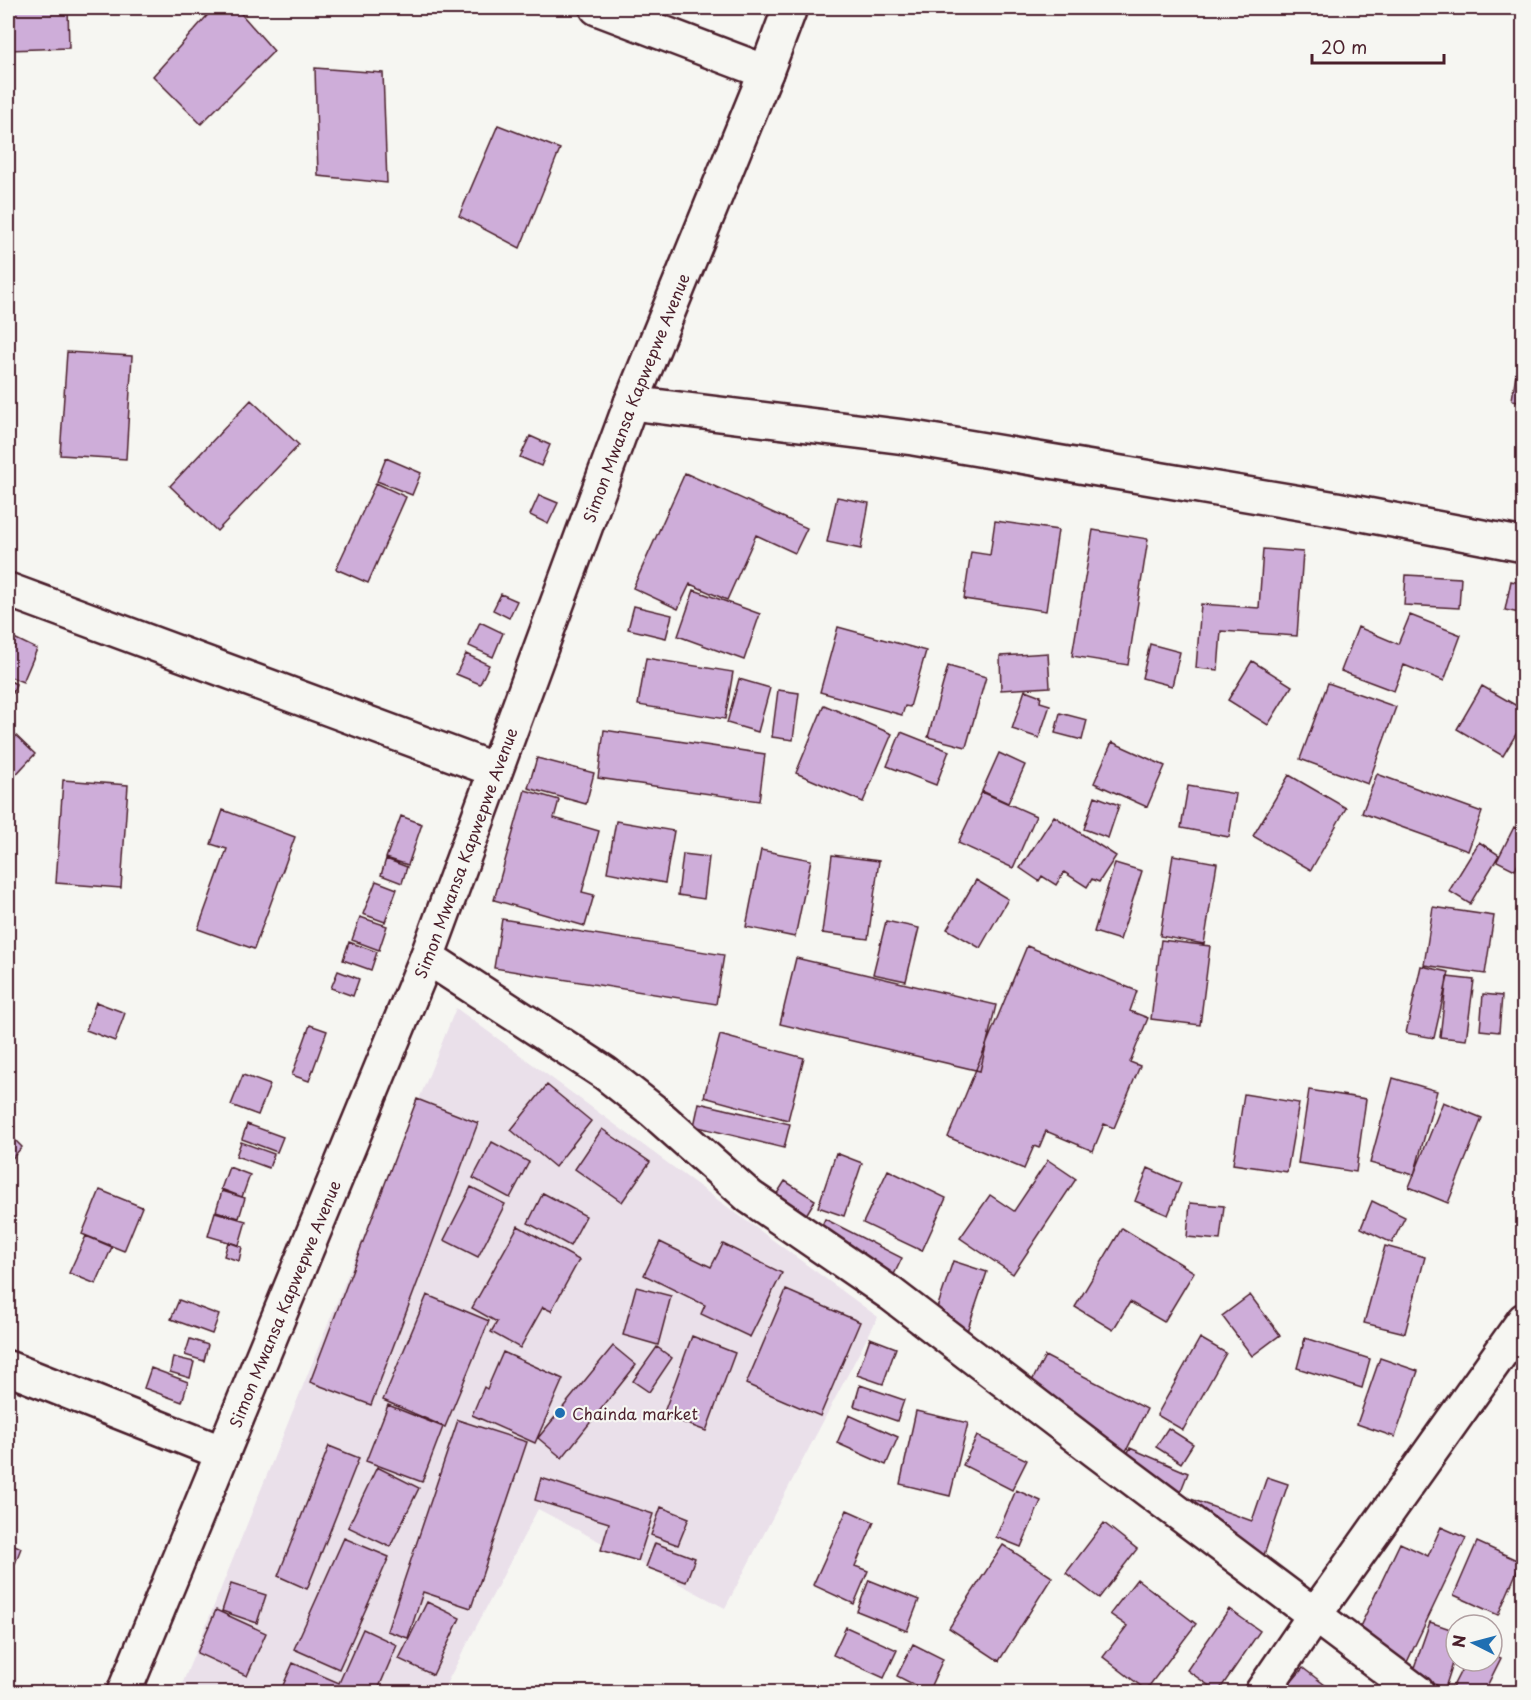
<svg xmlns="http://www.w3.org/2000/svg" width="1531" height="1700" viewBox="0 0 1531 1700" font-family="'Playpen Sans',sans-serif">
<rect width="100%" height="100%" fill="#f6f6f2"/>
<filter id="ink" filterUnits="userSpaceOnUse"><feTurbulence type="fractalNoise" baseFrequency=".0167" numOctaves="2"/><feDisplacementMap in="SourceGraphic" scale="12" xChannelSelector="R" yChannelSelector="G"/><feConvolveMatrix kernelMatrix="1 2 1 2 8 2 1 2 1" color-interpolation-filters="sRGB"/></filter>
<g filter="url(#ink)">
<path fill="#eae0ea" d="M456,1008L878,1317L725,1608L538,1509L442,1692H179Z"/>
<path fill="#ceadd9" stroke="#4a1f2b" stroke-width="1.5" d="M8,8H68L69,48L8,50Z
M214,8H236L274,51L201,124L153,76Z
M315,68L383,73L387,183L318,176Z
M498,125L560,149L520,248L459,216Z
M1524,321V402L1512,400Z
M67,352L132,356L126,459L60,455Z
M251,400L299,445L217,531L170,486Z
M530,436L550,445L541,466L520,457Z
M386,458L421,473L412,495L377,481Z
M685,473L807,528L795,553L756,535L727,600L690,584L678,609L633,588Z
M376,483L406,497L368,583L336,569Z
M539,495L558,503L548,524L530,515Z
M837,497L869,503L861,549L827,542Z
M995,521L1058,530L1046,611L964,599L971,552L990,555Z
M1093,530L1148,539L1128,665L1072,656Z
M1263,549L1303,552L1297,636L1221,631L1218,670L1196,668L1201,604L1259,608Z
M1406,575L1461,578L1459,608L1404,605Z
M1511,581L1524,584V614L1505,610Z
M694,590L760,614L744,660L678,636Z
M501,594L517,601L509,618L493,610Z
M634,606L672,615L666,638L628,629Z
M1410,615L1461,635L1444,681L1404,665L1394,691L1341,671L1358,627L1398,644Z
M480,622L503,633L493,657L469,646Z
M838,627L926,651L910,707L905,706L902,715L820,692Z
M8,635L37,649L23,682L8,676Z
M1150,644L1180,652L1172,686L1142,678Z
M1048,653L1050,687L1001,690L1000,656Z
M466,654L489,665L480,684L456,674Z
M646,658L733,672L725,719L638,705Z
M1252,661L1292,686L1268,725L1228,700Z
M948,666L986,677L966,747L928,737Z
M739,679L770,688L758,732L727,723Z
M8,680L16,684L13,693L8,691Z
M1328,683L1396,707L1368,784L1300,759Z
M1482,686L1524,710V721L1503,756L1457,729Z
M778,690L799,693L793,740L772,737Z
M1025,690L1041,696L1040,702L1050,705L1039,738L1012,729Z
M824,705L892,734L863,802L796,773Z
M1060,713L1087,720L1082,740L1055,733Z
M8,728L35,754L8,783Z
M604,730L765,754L759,801L598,778Z
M901,732L949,751L936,785L887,766Z
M1112,742L1165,766L1147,807L1094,783Z
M999,753L1025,765L1008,803L982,791Z
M537,758L594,773L586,804L528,788Z
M1377,774L1482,812L1468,851L1362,813Z
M1289,775L1346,808L1311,870L1253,836Z
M63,780L128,785L121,888L56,883Z
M1188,786L1236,794L1229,837L1181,828Z
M525,790L559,800L554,818L599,831L582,892L594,895L585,926L494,900Z
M982,792L1036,816L1013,868L958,843Z
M1095,796L1119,805L1108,838L1084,829Z
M223,810L295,837L254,949L198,929L227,849L211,844Z
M401,816L422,824L408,865L386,858Z
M1054,816L1116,856L1099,882L1092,879L1087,887L1064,872L1056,885L1042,876L1039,881L1020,868Z
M616,821L674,831L665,883L607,872Z
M1514,827L1524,832V852L1515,870L1497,861Z
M1479,842L1499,855L1470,904L1449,891Z
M761,850L811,860L795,937L746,927Z
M683,854L709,857L704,899L678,895Z
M832,855L879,861L868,939L822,933Z
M1173,855L1217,863L1204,944L1160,936Z
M386,859L407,867L402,883L381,875Z
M1115,863L1142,871L1120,940L1094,932Z
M976,880L1008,899L980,948L947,929Z
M376,881L397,889L385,922L363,914Z
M1433,907L1494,916L1485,974L1424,965Z
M360,917L387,926L379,950L352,940Z
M502,919L724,955L716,1004L494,968Z
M886,921L919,928L906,981L873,974Z
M1161,940L1210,946L1200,1025L1151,1019Z
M349,942L377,952L371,970L343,960Z
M1027,946L1137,991L1130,1011L1148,1018L1130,1062L1140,1066L1114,1128L1104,1124L1093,1151L1046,1131L1039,1148L1034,1146L1024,1169L948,1137Z
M796,958L996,1005L980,1071L780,1024Z
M1421,966L1449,972L1434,1038L1406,1033Z
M338,971L359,979L353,996L331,988Z
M1447,977L1474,980L1466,1040L1440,1037Z
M1483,994L1502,996L1499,1032L1480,1030Z
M96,1002L125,1013L115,1041L86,1030Z
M310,1025L327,1031L309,1081L292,1075Z
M720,1035L804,1058L788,1120L704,1097Z
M243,1075L270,1085L258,1115L231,1105Z
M1393,1078L1437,1091L1414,1175L1370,1163Z
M547,1085L591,1121L555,1167L511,1130Z
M1309,1090L1366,1099L1356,1172L1298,1163Z
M1244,1094L1299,1103L1287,1172L1233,1164Z
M417,1099L478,1123L371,1405L310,1382Z
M1443,1102L1482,1118L1448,1203L1409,1187Z
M699,1103L790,1124L784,1148L694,1126Z
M247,1124L283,1137L277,1152L242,1139Z
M602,1129L650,1162L622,1202L575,1169Z
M8,1133L22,1147L8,1163Z
M241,1142L274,1154L269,1168L236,1156Z
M492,1142L529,1162L510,1198L473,1178Z
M836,1153L862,1163L844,1216L818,1207Z
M1048,1160L1076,1179L1013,1274L960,1238L990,1195L1014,1211Z
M229,1167L250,1175L242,1197L221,1189Z
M1148,1168L1181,1183L1168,1215L1135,1201Z
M888,1170L946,1198L922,1251L863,1223Z
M785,1181L815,1200L802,1222L771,1203Z
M471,1187L505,1204L478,1257L444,1240Z
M100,1190L142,1207L124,1251L82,1234Z
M222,1191L245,1198L239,1218L216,1211Z
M543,1193L586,1216L570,1246L528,1223Z
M1372,1201L1405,1217L1392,1243L1361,1228Z
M1190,1203L1224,1206L1220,1240L1187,1237Z
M215,1212L246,1221L239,1245L208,1236Z
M825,1219L902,1258L885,1293L808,1255Z
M518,1226L579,1260L551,1311L543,1307L520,1348L491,1332L497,1322L472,1308Z
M1122,1228L1194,1272L1164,1322L1130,1302L1113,1330L1075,1307Z
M86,1236L112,1247L96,1284L69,1273Z
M228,1242L242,1247L239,1261L224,1256Z
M660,1242L711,1267L723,1244L782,1273L750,1337L701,1314L705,1305L644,1275Z
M1385,1246L1425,1257L1405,1333L1364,1323Z
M953,1261L987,1272L962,1346L928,1335Z
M636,1287L671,1296L658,1345L623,1335Z
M786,1290L860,1322L820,1416L746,1384Z
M427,1295L489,1321L445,1427L383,1400Z
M1250,1295L1280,1335L1252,1356L1222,1316Z
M179,1300L219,1315L212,1334L171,1319Z
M692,1336L735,1353L706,1431L663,1415Z
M870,1338L896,1348L883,1384L857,1375Z
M1200,1338L1226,1353L1183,1430L1157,1415Z
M1305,1338L1370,1359L1362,1388L1297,1368Z
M190,1339L208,1345L204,1361L185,1355Z
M613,1346L636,1365L562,1458L538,1438Z
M657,1347L672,1358L649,1392L633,1381Z
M503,1352L563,1379L535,1443L472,1415L484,1387L487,1389Z
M1045,1356L1147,1409L1121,1461L1018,1408Z
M173,1357L194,1362L190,1378L170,1372Z
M1380,1358L1418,1371L1395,1437L1357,1424Z
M151,1368L188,1382L182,1402L144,1388Z
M860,1385L904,1400L897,1421L854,1406Z
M388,1405L443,1427L422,1482L366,1461Z
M916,1411L968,1423L950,1496L900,1484Z
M849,1415L898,1437L886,1465L837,1443Z
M458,1420L527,1442L471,1608L423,1592L408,1638L387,1631Z
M1168,1428L1193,1444L1181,1463L1156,1447Z
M977,1436L1027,1460L1012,1490L963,1465Z
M329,1446L359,1458L307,1589L278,1576Z
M1130,1448L1188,1473L1176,1503L1117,1478Z
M377,1467L419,1488L390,1547L348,1527Z
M1267,1477L1288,1484L1262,1561L1180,1533L1191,1499L1252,1521Z
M541,1478L653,1514L638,1561L601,1550L609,1523L535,1500Z
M1016,1490L1041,1501L1021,1547L996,1537Z
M661,1507L689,1518L678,1545L651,1535Z
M847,1510L874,1522L855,1566L868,1571L854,1604L813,1585Z
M1104,1523L1137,1549L1099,1598L1066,1573Z
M1441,1527L1466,1538L1407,1662L1355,1637L1400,1543L1428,1556Z
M344,1538L389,1557L339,1669L294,1649Z
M8,1542L21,1548L8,1582Z
M1477,1542L1521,1562L1498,1615L1454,1595Z
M655,1543L695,1558L686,1582L646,1567Z
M1003,1545L1052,1577L999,1661L949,1628Z
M1137,1579L1196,1624L1146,1690L1103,1657L1127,1626L1110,1614Z
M869,1580L919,1600L907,1631L857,1611Z
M231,1584L266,1595L257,1623L222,1611Z
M427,1602L460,1618L433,1675L399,1659Z
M1229,1609L1260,1631L1218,1692L1187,1670Z
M216,1610L266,1633L247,1676L197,1653Z
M1430,1622L1456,1631V1654L1445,1688L1411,1676Z
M846,1627L897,1650L884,1678L833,1655Z
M363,1629L397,1645L377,1692H280L293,1663L339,1683Z
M913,1644L943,1659L928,1692L897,1676Z
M1492,1654L1501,1658L1484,1692H1450L1466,1661H1492Z
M1303,1668L1334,1692H1283Z"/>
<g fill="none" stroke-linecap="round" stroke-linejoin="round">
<g stroke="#4a1f2b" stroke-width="38">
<path id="minor" d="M597,8L766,72
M631,403L913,438L1336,509L1524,545
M8,590L495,770
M427,957L605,1073L652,1110L750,1197L891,1294L1096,1451L1417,1692
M8,1368L223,1453
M1262,1692L1314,1616L1524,1320"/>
</g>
<g stroke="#4a1f2b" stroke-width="38">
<g id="secondary">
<path id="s1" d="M124,1692L427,957L631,403L766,72L790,8"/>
</g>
</g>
<use href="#minor" stroke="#f6f6f2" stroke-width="33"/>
<use href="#secondary" stroke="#f6f6f2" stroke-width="33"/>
</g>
</g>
<circle fill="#1f6fb2" stroke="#f6f6f2" stroke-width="2" cx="560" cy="1413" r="6"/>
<g text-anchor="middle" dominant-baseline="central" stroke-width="4.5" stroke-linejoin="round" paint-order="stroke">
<g font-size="16" fill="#4a1f2b" stroke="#f6f6f2">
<text stroke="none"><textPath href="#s1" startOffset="1392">Simon Mwansa Kapwepwe Avenue</textPath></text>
<text stroke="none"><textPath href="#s1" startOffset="906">Simon Mwansa Kapwepwe Avenue</textPath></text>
<text stroke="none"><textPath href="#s1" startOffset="420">Simon Mwansa Kapwepwe Avenue</textPath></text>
</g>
<g font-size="16" fill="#4a1f2b" stroke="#f6f6f2" text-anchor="start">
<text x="572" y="1413">Chainda market</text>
</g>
</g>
<rect width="1531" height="1700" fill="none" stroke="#f6f6f2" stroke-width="30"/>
<rect x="15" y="15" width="1501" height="1670" fill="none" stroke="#4a1f2b" stroke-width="2" filter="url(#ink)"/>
<g transform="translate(1474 1643) rotate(276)"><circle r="28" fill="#f6f6f2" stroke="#b1a0a2" stroke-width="1.5"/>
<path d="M0-4.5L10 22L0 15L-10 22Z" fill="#1f6fb2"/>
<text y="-9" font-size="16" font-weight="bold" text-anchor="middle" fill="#4a1f2b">N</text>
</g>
<path d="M1312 54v9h132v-9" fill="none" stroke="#4a1f2b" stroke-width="3"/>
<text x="1321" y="54" font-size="18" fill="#4a1f2b" stroke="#f6f6f2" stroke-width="4.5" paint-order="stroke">20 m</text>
</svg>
